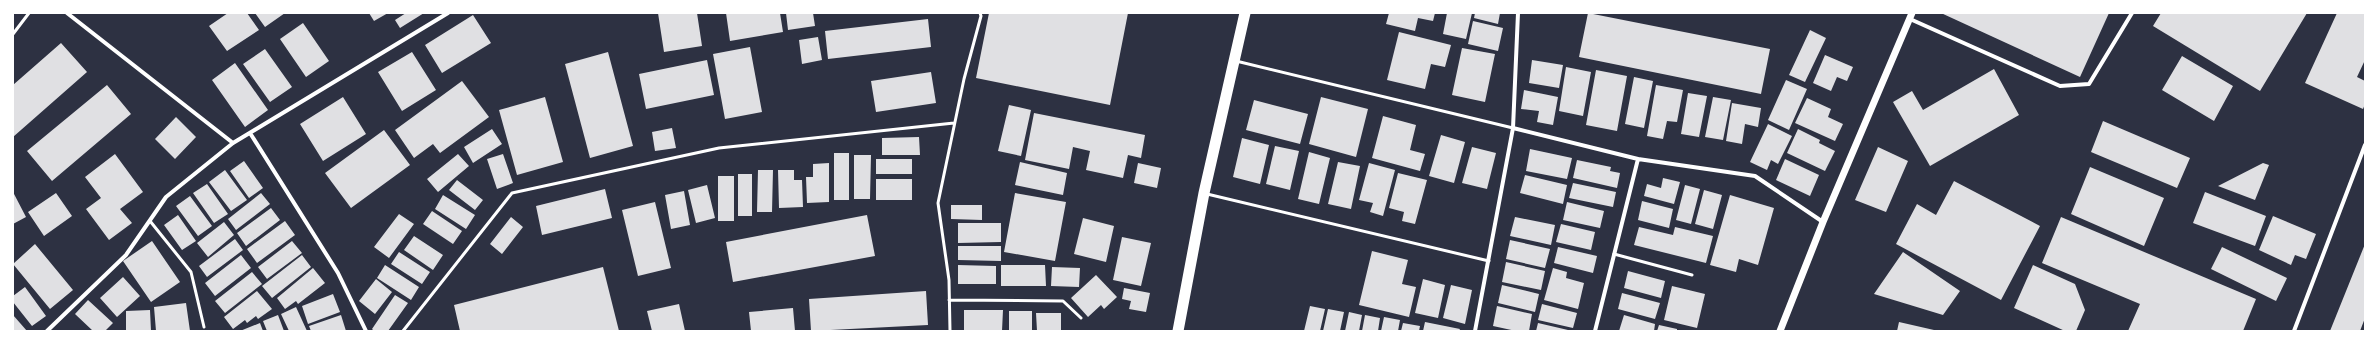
<svg xmlns="http://www.w3.org/2000/svg" width="2378" height="344" viewBox="0 0 2378 344" font-family="Karla,sans-serif">
<rect width="100%" height="100%" fill="#2d3142"/>
<path fill="#e0e0e3" d="M228,13H247L259,30L227,51L209,26Z
M255,13H285L265,27Z
M369,13H388L374,21Z
M406,13H424L400,28L395,20Z
M658,13H697L702,46L664,52Z
M726,13H780L783,32L730,41Z
M786,13H813L815,26L788,30Z
M989,13H1128L1110,105L976,78Z
M1389,13H1435L1433,21L1418,18L1415,31L1386,24Z
M1447,13H1472L1466,39L1443,34Z
M1475,13H1500L1498,24L1474,18Z
M1588,13L1770,49L1761,94L1579,57Z
M1941,13H2109L2080,77Z
M2161,13H2307L2260,91L2153,26Z
M2337,13H2365V60L2357,77L2365,81V104L2363,109L2305,83Z
M473,15L491,43L442,73L425,45Z
M928,19L931,47L828,59L825,31Z
M1473,21L1503,28L1498,51L1468,44Z
M303,23L329,61L306,77L280,39Z
M1810,30L1826,38L1805,82L1789,75Z
M1399,32L1451,45L1445,67L1431,64L1425,89L1387,80Z
M818,37L822,60L802,64L799,40Z
M61,43L87,72L13,137V85Z
M750,47L762,112L725,119L713,54Z
M1462,48L1495,54L1485,102L1452,95Z
M265,49L292,87L270,102L243,64Z
M412,52L436,90L402,111L378,72Z
M608,52L633,146L590,158L565,64Z
M1825,55L1853,67L1847,81L1837,77L1831,91L1813,83Z
M2182,56L2233,86L2214,121L2162,90Z
M707,60L714,95L646,109L639,74Z
M1532,60L1563,65L1559,88L1529,83Z
M235,63L268,110L245,127L212,80Z
M1566,67L1591,72L1583,116L1559,111Z
M1994,69L2019,115L1930,166L1893,102L1912,91L1923,110Z
M1596,70L1627,76L1617,131L1586,125Z
M931,72L936,103L876,112L871,81Z
M1634,77L1653,81L1644,128L1625,124Z
M1786,80L1807,89L1789,130L1768,120Z
M462,81L489,117L440,153L433,144L414,158L395,130Z
M107,85L131,114L52,181L27,151Z
M1656,85L1683,90L1677,122L1667,121L1663,139L1647,136Z
M1524,90L1558,97L1553,125L1537,122L1539,111L1521,109Z
M1688,93L1707,96L1699,137L1681,134Z
M343,97L366,134L323,161L300,124Z
M545,97L563,162L517,175L499,110Z
M1321,97L1368,109L1356,157L1309,144Z
M1713,97L1731,100L1723,140L1705,137Z
M1807,98L1831,109L1828,117L1843,124L1835,141L1795,123Z
M1254,100L1308,114L1300,144L1246,130Z
M1732,103L1761,108L1758,127L1745,124L1742,144L1726,141Z
M1009,105L1031,110L1021,156L998,151Z
M1034,113L1145,135L1141,158L1128,155L1123,178L1086,170L1090,151L1073,147L1069,169L1025,160Z
M1383,116L1416,125L1410,150L1425,154L1420,171L1372,158Z
M176,117L196,137L175,159L155,139Z
M2103,121L2190,158L2177,188L2091,152Z
M1768,124L1792,136L1778,164L1771,160L1767,170L1750,162Z
M672,128L676,148L655,151L652,132Z
M492,129L502,144L473,163L464,147Z
M1798,129L1820,140L1819,143L1835,151L1825,171L1787,153Z
M384,130L410,165L351,208L325,173Z
M1441,135L1465,142L1454,183L1429,176Z
M919,137L920,155H882V138Z
M1242,138L1269,145L1260,184L1233,177Z
M1275,146L1299,151L1290,190L1266,184Z
M1472,147L1496,153L1487,189L1462,183Z
M1878,147L1908,161L1886,212L1855,200Z
M1530,149L1572,158L1567,179L1526,171Z
M1309,152L1330,158L1319,204L1298,199Z
M834,153H849V200H834Z
M115,154L143,192L120,209L132,223L109,240L86,209L101,198L85,177Z
M458,154L469,166L438,192L427,179Z
M503,154L513,183L497,189L487,159Z
M854,155H871L870,199H854Z
M876,159H912V174H876Z
M1785,159L1819,175L1810,196L1776,180Z
M1577,160L1611,167L1610,171L1620,173L1617,188L1573,178Z
M244,161L263,188L249,198L230,171Z
M1020,162L1067,173L1063,195L1015,185Z
M1338,162L1360,166L1351,209L1328,204Z
M829,163V202L807,203L806,177H813V164Z
M1138,163L1161,168L1157,188L1134,183Z
M1369,163L1395,170L1383,216L1370,212L1373,203L1359,200Z
M2263,163L2269,165L2255,200L2218,186Z
M2090,167L2164,198L2144,246L2071,214Z
M225,170L247,200L231,211L209,182Z
M758,170H773L772,212H757Z
M778,170H794V180H802L803,207L779,208Z
M1398,173L1427,180L1415,224L1402,221L1404,212L1389,208Z
M738,174H752V216H738Z
M1525,175L1567,185L1563,204L1520,193Z
M718,176H734V221H718Z
M1663,178L1680,182L1674,204L1644,196L1647,184L1661,188Z
M876,179H912V200H876Z
M457,180L483,200L475,210L449,190Z
M1954,181L2040,226L2001,300L1896,244L1917,204L1936,215Z
M1573,183L1616,192L1613,207L1569,198Z
M207,184L228,214L214,223L193,193Z
M707,185L715,218L696,223L688,190Z
M1685,185L1700,189L1691,224L1676,220Z
M605,189L612,218L542,235L536,206Z
M1704,190L1722,195L1713,229L1695,224Z
M684,191L690,225L671,229L665,195Z
M13,192L26,217L13,224Z
M2205,192L2266,216L2255,246L2193,223Z
M56,193L72,216L44,236L28,212Z
M261,193L270,204L236,230L228,219Z
M1015,193L1066,202L1055,261L1004,252Z
M443,195L475,215L466,229L435,209Z
M1730,195L1774,208L1758,265L1739,259L1736,272L1710,265Z
M190,196L212,226L198,236L176,206Z
M1642,201L1673,209L1669,228L1638,220Z
M655,202L671,268L638,276L622,210Z
M1567,202L1604,211L1600,228L1563,220Z
M951,205H982V220L951,219Z
M271,208L280,220L246,246L237,233Z
M432,211L462,231L453,244L423,224Z
M399,214L414,224L389,258L374,247Z
M178,215L196,241L182,250L164,225Z
M867,215L875,256L733,282L726,242Z
M2273,216L2316,234L2306,259L2295,255L2291,265L2259,250Z
M511,217L523,227L502,254L490,244Z
M1515,217L1555,225L1551,245L1510,236Z
M2061,217L2256,299L2243,331H2128L2140,304L2042,263Z
M1083,218L1114,226L1106,262L1074,254Z
M285,221L295,235L257,263L247,249Z
M224,222L234,235L208,257L197,243Z
M958,223H1001V242L958,243Z
M1561,224L1595,232L1591,250L1556,242Z
M1639,227L1673,235L1675,227L1713,236L1706,263L1634,245Z
M414,236L443,255L433,270L404,250Z
M1122,237L1151,243L1141,286L1113,280Z
M235,239L243,250L207,277L199,266Z
M1510,240L1550,249L1545,268L1506,259Z
M152,241L180,282L151,302L123,261Z
M292,241L302,253L267,279L258,267Z
M35,244L73,290L50,309L13,264Z
M2365,244V318L2360,331H2330Z
M958,246H1001V261L958,260Z
M1558,247L1597,256L1593,273L1554,263Z
M2222,247L2287,278L2276,301L2211,269Z
M1372,251L1408,260L1402,284L1416,287L1409,317L1359,305Z
M399,252L430,272L422,284L391,264Z
M1903,252L1960,291L1943,315L1874,294Z
M241,255L251,268L215,296L205,283Z
M302,255L311,267L272,298L262,286Z
M1506,262L1545,271L1541,290L1502,282Z
M385,265L419,287L411,300L377,278Z
M958,265L996,266V284H958Z
M1001,265H1045L1046,286H1001Z
M2033,265L2075,284L2085,310L2076,331H2065L2014,308Z
M603,267L619,331H460L454,305Z
M1052,267L1080,268L1079,287L1051,286Z
M313,268L325,283L298,304L296,301L285,309L277,298Z
M1553,268L1567,272L1566,278L1584,283L1578,309L1544,300Z
M1628,271L1665,281L1661,298L1624,288Z
M252,272L262,284L225,313L215,301Z
M1096,275L1117,297L1104,309L1101,305L1088,317L1071,298Z
M123,277L140,296L117,317L100,298Z
M376,279L392,292L375,314L359,301Z
M1423,279L1445,285L1438,318L1415,313Z
M1451,285L1472,290L1465,324L1443,318Z
M1502,285L1539,294L1535,312L1498,303Z
M1672,286L1705,294L1697,328L1664,320Z
M25,287L46,316L32,326L13,302V296Z
M1124,288L1150,293L1146,312L1129,309L1131,301L1122,299Z
M257,291L272,309L258,319L256,316L247,323L245,320L233,329L224,317Z
M926,291L928,325L811,331L809,299Z
M1622,293L1660,303L1655,319L1618,309Z
M333,294L340,312L308,324L302,306Z
M395,295L408,303L388,331H374L372,329Z
M88,300L113,323L105,331H93L75,314Z
M186,303L190,331H156L154,307Z
M679,304L685,331H652L647,311Z
M1542,304L1577,313L1573,328L1538,320Z
M1310,306L1325,309L1320,331H1304Z
M1497,306L1532,314L1529,331H1516L1493,326Z
M296,307L307,331H289L281,314Z
M793,308L795,331H751L749,312Z
M1328,309L1344,312L1340,331H1323Z
M150,310L151,331H126V311Z
M964,310H1003L1002,331L964,330Z
M1009,311H1032V331H1009Z
M1349,312L1362,315L1359,331H1345Z
M1036,313H1061V331H1037Z
M13,315L27,331H13Z
M278,315L284,331H267L263,321Z
M341,315L346,331H311L309,326Z
M1365,315L1380,318L1378,331H1362Z
M1624,315L1655,324L1654,331H1619Z
M1384,317L1400,320L1398,331H1381Z
M1425,322L1460,329L1459,331H1423Z
M1899,322L1934,330V331H1897Z
M260,323L263,331H240Z
M1403,323L1420,326L1419,331H1401Z
M1538,323L1568,330V331H1536Z
M1659,325L1677,329V331H1657Z"/>
<g fill="none" stroke-linecap="round" stroke-linejoin="round">
<path stroke="#fff" stroke-width="3" d="M13,34L29,13
M1236,61L1513,128
M1207,194L1489,261
M150,221L191,272L204,327
M1614,254L1692,275
M949,300L1063,301L1081,318
M403,331L512,193L719,148L954,123
M950,331L949,280L938,203L964,79L981,16L980,13"/>
<path stroke="#fff" stroke-width="4" d="M67,13L233,143
M1910,19L2060,86L2089,84L2132,13
M1513,128L1638,159L1755,176L1823,222
M250,133L338,273L366,331
M47,331L126,255L166,197L233,143L448,13
M1475,331L1513,128L1518,13
M1595,331L1638,159
M2294,331L2365,145"/>
<path stroke="#fff" stroke-width="7" d="M1780,331L1823,222L1912,13"/>
<path stroke="#fff" stroke-width="11" d="M1178,331L1204,193L1245,13"/>
</g>
<rect width="2378" height="344" fill="none" stroke="#ffffff" stroke-width="28"/>
</svg>
